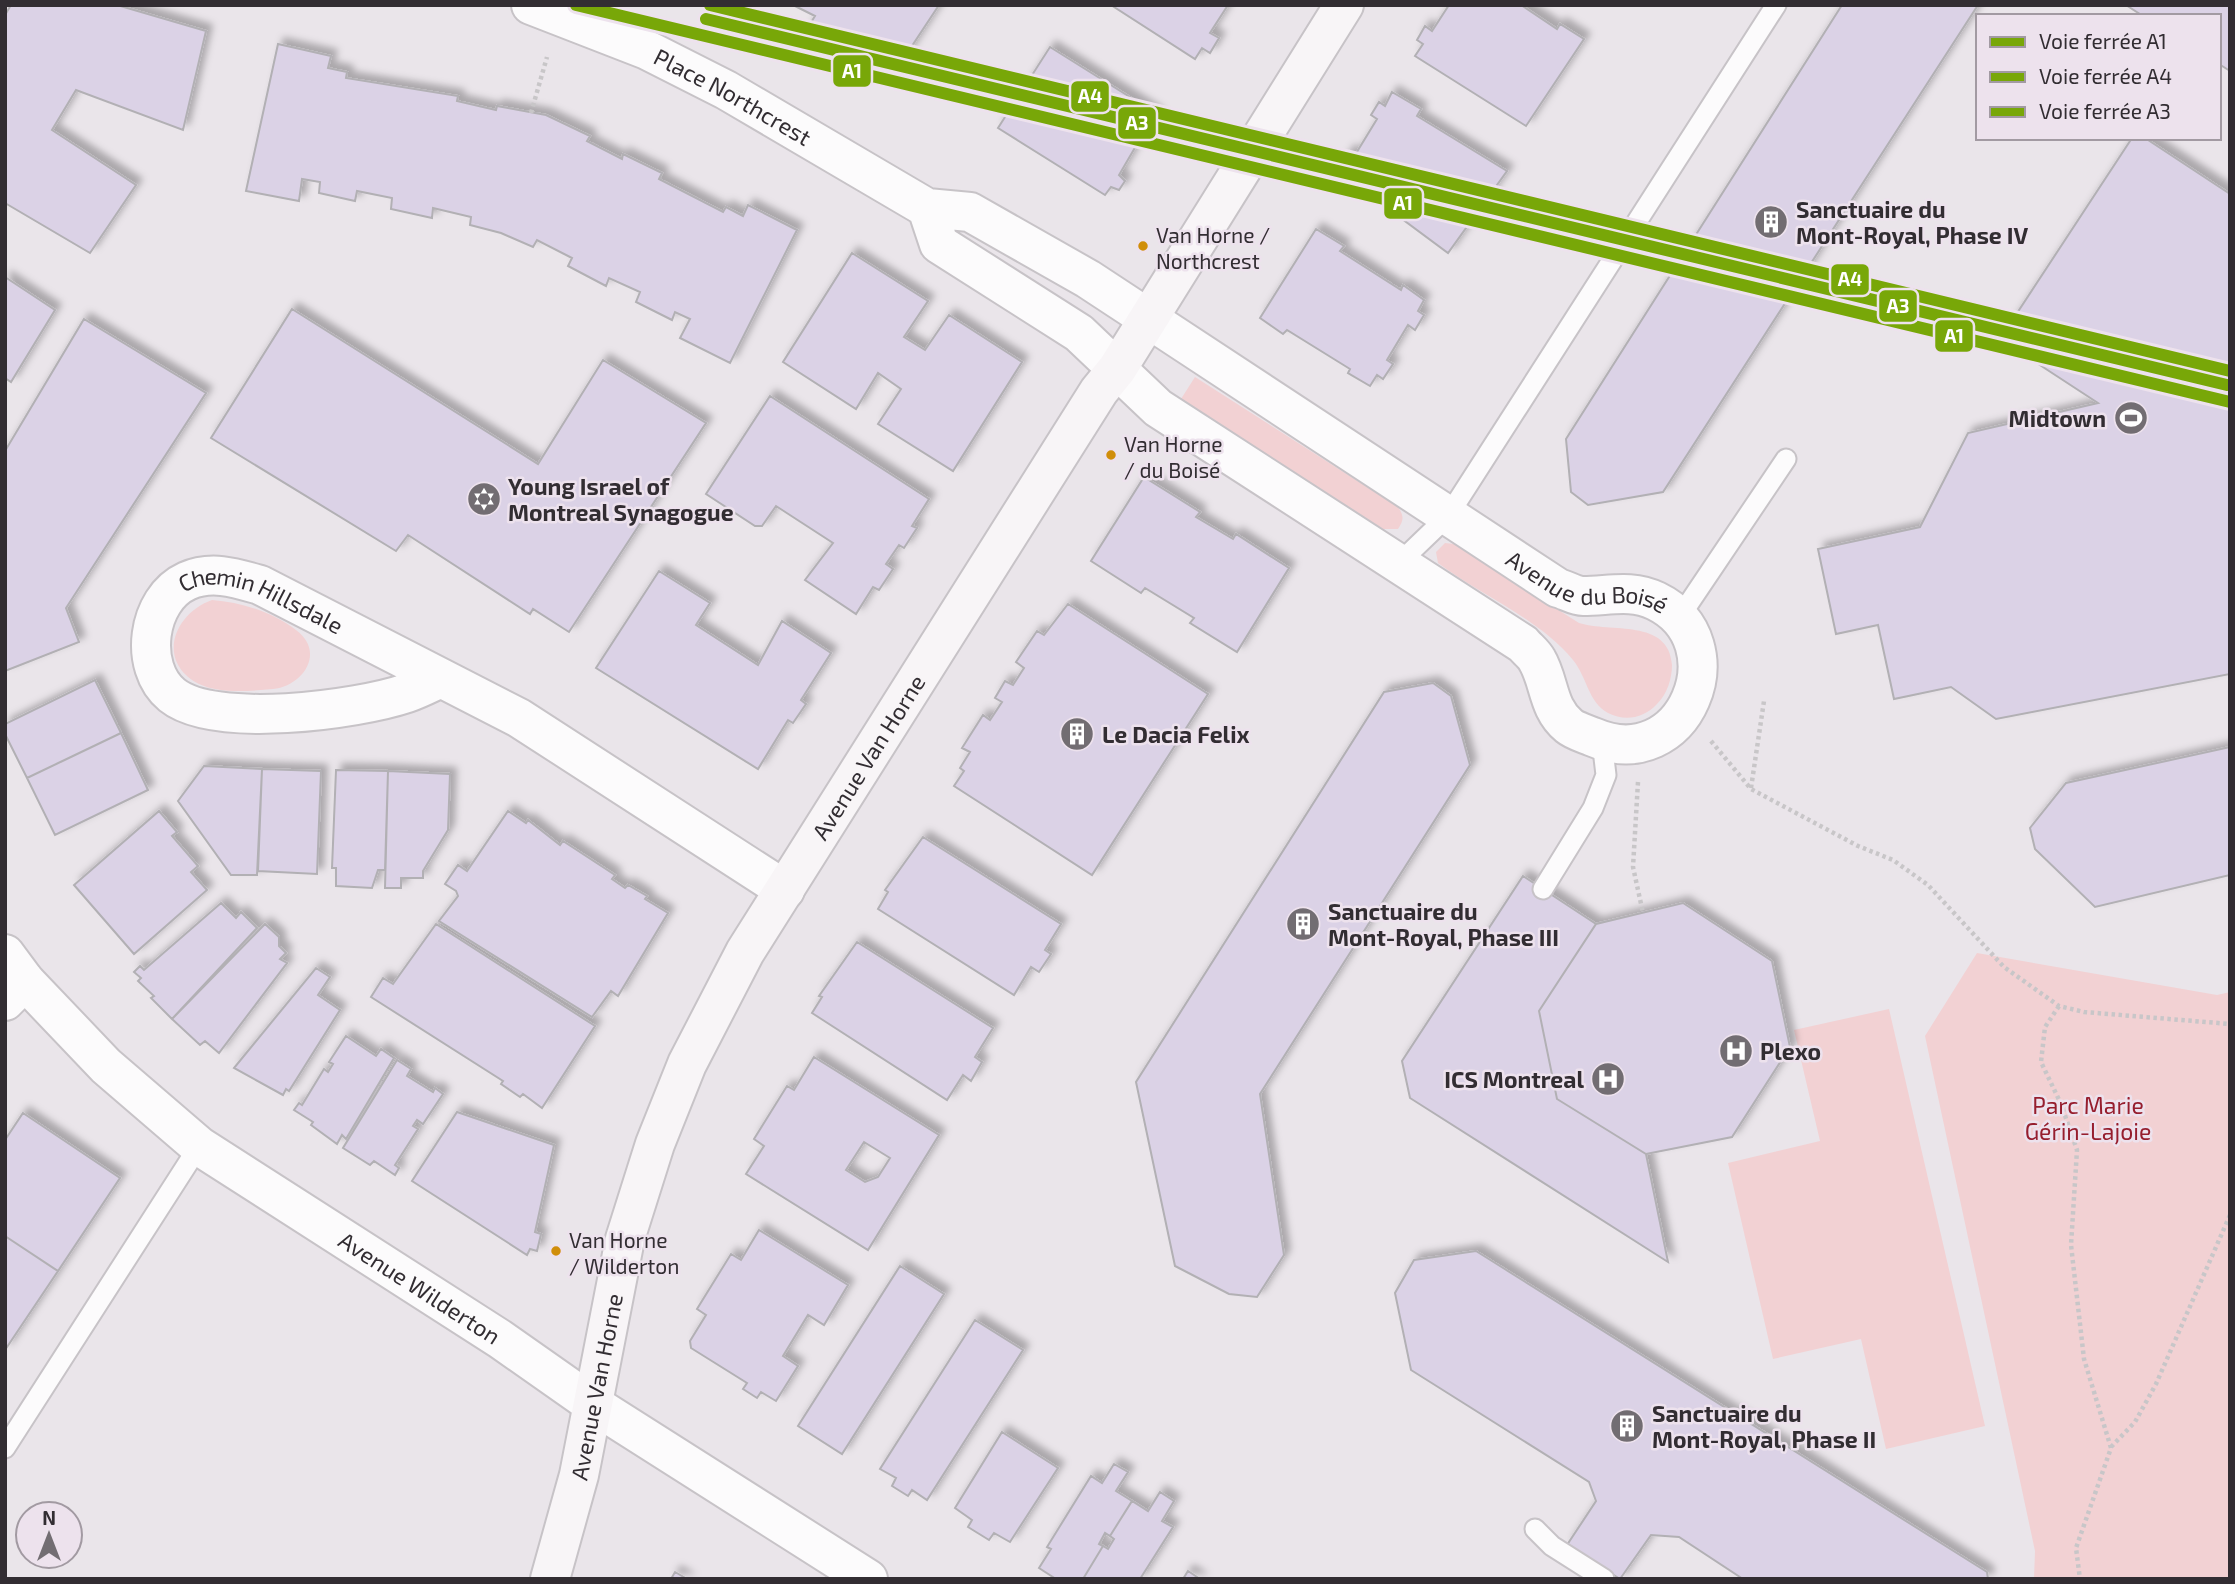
<svg xmlns="http://www.w3.org/2000/svg" width="2235" height="1584" viewBox="0 0 2235 1584" font-family="'Exo 2',sans-serif">
<defs>
<filter id="shadow"><feDropShadow dx="6" dy="-6" stdDeviation="3.5" flood-color="#0004"/></filter>
</defs>
<rect width="100%" height="100%" fill="#eae5ea"/>
<path fill="#f2d1d3" d="M1195,377L1398,507C1404,516 1404,520 1398,529H1383L1181,399Z
M1445,543L1454,544L1579,623C1610,633 1669,618 1672,665C1672,679 1667,694 1657,704C1644,718 1625,722 1608,713C1588,702 1587,677 1573,660C1538,618 1482,596 1438,563L1436,552Z
M212,600C241,602 272,612 296,630C326,652 303,686 273,689C250,691 220,694 199,684C156,662 173,614 212,600Z
M1977,953L2217,995L2230,992V1579H2034L2035,1551L1925,1036Z
M1889,1009L1985,1426L1886,1449L1861,1339L1773,1359L1728,1163L1820,1141L1794,1030Z"/>
<path fill="#dbd2e6" stroke="#b2b0b4" stroke-width="2" fill-rule="evenodd" filter="url(#shadow)" d="M11,5H117L206,31L183,130L76,90L52,130L136,185L90,253L5,203V15Z
M793,5H939L896,70L871,53L863,63L807,29L815,16Z
M1111,5H1228L1210,33L1219,38L1210,53L1202,48L1195,59Z
M1449,5H1521L1557,29L1560,24L1584,39L1526,126L1415,56L1423,44L1417,40L1425,26L1432,31Z
M1842,5H1978L1663,492L1588,505L1571,492L1566,439Z
M2126,5H2230V71L2219,64V16H2143Z
M278,44L331,56L328,68L347,72L346,78L458,96L457,101L496,110L497,106L546,115L590,136L587,141L622,159L623,154L662,173L659,179L723,212L726,207L743,216L748,205L797,230L730,363L680,338L690,319L675,312L672,320L636,302L640,292L609,278L606,286L568,266L572,258L537,240L533,247L501,233L470,225L471,217L433,208L432,218L391,209L392,198L357,191L355,201L319,193L320,182L302,179L299,201L246,191Z
M1050,47L1157,114L1153,121L1159,128L1149,143L1140,139L1119,175L1125,181L1119,190L1111,187L1105,195L998,128Z
M1392,92L1421,109L1417,116L1507,171L1448,253L1371,196L1367,201L1336,180L1344,169L1339,166L1349,151L1355,155L1377,119L1371,115L1379,102L1385,106Z
M2132,138H2145L2230,194V674L1996,719L1951,687L1894,699L1878,625L1836,634L1818,549L1920,527L1968,433L2098,403L2000,339Z
M1316,229L1344,246L1340,251L1401,290L1403,285L1424,300L1418,311L1424,315L1415,330L1408,325L1387,360L1393,364L1383,379L1377,375L1370,386L1348,373L1350,369L1287,330L1283,334L1260,318Z
M852,253L928,301L904,337L925,350L949,315L1022,362L953,471L878,424L901,389L878,373L856,409L783,362Z
M5,277L55,310L11,382L5,378Z
M292,309L538,464L603,360L706,423L569,632L533,609L530,614L408,535L396,551L211,438Z
M84,319L206,393L66,608L79,642L5,671V451Z
M770,396L929,499L912,526L917,528L904,548L899,545L886,564L893,569L879,590L873,587L856,614L805,580L833,543L776,506L762,526H755L706,494Z
M1144,477L1200,512L1196,517L1233,539L1236,534L1289,568L1237,652L1190,623L1194,618L1145,588L1141,593L1091,561Z
M659,571L710,603L696,625L758,665L782,621L831,653L801,700L806,704L793,723L788,720L758,769L596,668Z
M1068,604L1208,694L1092,875L954,786L964,771L960,768L970,752L962,748L983,715L990,720L1002,702L995,698L1005,681L1013,685L1024,668L1016,662L1037,631L1044,635Z
M95,680L121,733L27,778L5,734V724Z
M1433,683L1451,696L1470,765L1260,1094L1284,1255L1257,1297L1229,1294L1175,1266L1136,1082L1384,692Z
M121,733L148,790L55,835L27,778Z
M2230,747V875L2095,907L2035,849L2030,828L2066,783Z
M204,766L262,769L257,875H231L178,801Z
M262,769L321,771L317,874L258,871Z
M336,770L388,771L385,870H378L372,888L336,886V868H332Z
M388,771L450,774L448,830L423,871V878H401V888H385Z
M159,811L177,832L172,836L198,866L191,872L207,890L134,954L74,885Z
M508,811L526,823L528,820L560,845L563,841L615,875L612,879L625,888L628,885L647,896L645,899L668,913L618,996L611,991L592,1017L439,921L458,896L456,891L445,884L458,865L467,871Z
M923,837L1061,924L1045,950L1051,954L1039,972L1031,967L1014,995L878,909L888,892L885,890Z
M1523,876L1596,924L1539,1011L1557,1099L1646,1154L1668,1262L1410,1098L1402,1061Z
M221,903L236,918L241,912L257,928L172,1019L151,998L154,996L138,981L141,978L134,972L140,966L144,970Z
M1683,903L1772,961L1790,1047L1732,1137L1646,1154L1557,1099L1539,1011L1596,924Z
M265,924L279,937V946L286,953L280,959L287,963L219,1053L205,1041L200,1045L172,1019Z
M436,924L595,1026L542,1108L523,1094L520,1097L501,1084L503,1081L371,997L383,978L393,984Z
M857,942L993,1028L975,1057L982,1062L971,1081L963,1075L947,1100L812,1013L822,997L819,996Z
M316,968L330,977L318,995L340,1010L289,1091L286,1089L283,1095L234,1068Z
M346,1036L376,1056L381,1049L394,1058L346,1139L342,1135L337,1144L311,1125L313,1122L294,1110L299,1103L302,1105L324,1069L328,1072L333,1064L329,1062Z
M814,1057L939,1135L868,1250L746,1174L764,1146L754,1139L787,1086L794,1090ZM864,1142L890,1158L878,1177L865,1182L846,1170Z
M397,1060L411,1069L407,1076L433,1092L435,1088L443,1094L423,1124L417,1120L413,1126L418,1129L395,1165L399,1168L395,1175L374,1161L370,1165L343,1148Z
M457,1112L554,1145L535,1232L541,1234L537,1251L530,1249L527,1255L412,1181Z
M23,1113L120,1178L58,1271L5,1236V1140Z
M759,1230L848,1285L824,1325L808,1315L783,1356L798,1366L776,1401L761,1392L757,1398L743,1389L747,1383L691,1348L690,1341L706,1315L697,1309L731,1254L741,1260Z
M5,1236L58,1271L5,1350Z
M1476,1251L1987,1572L1988,1579H1743L1679,1537L1651,1535L1620,1579L1567,1545L1596,1501L1589,1482L1411,1370L1395,1293L1414,1260Z
M900,1266L944,1294L842,1454L798,1426Z
M975,1320L1023,1350L927,1500L912,1490L908,1496L892,1486L896,1478L880,1469Z
M1002,1432L1058,1468L1010,1542L994,1533L989,1540L968,1527L972,1520L955,1508Z
M1114,1464L1128,1472L1116,1491L1132,1501L1110,1536L1105,1533L1099,1544L1103,1546L1083,1579H1056L1039,1568L1051,1549L1047,1547L1091,1476L1102,1483Z
M1160,1492L1174,1501L1162,1521L1173,1527L1140,1579H1083L1103,1546L1108,1549L1114,1539L1110,1536L1132,1501L1148,1511Z
M1188,1571L1200,1579H1183Z
M675,1572L687,1579H671Z"/>
<g fill="none" stroke-linecap="round" stroke-linejoin="round">
<g stroke="#c7c3c7" stroke-width="23">
<path id="service" d="M1399,563L1448,516L1776,5
M1679,618L1786,459
M1543,889L1593,808L1606,775L1602,741
M5,1448L199,1146
M1535,1529L1552,1546L1604,1579"/>
</g>
<g stroke="#c7c3c7" stroke-width="42">
<g id="minor">
<path id="s1" d="M531,5L647,50L726,90L927,208L970,212L1088,279L1558,588C1566,590 1575,596 1583,596C1609,596 1631,589 1656,601C1740,642 1685,777 1593,737C1586,734 1575,731 1569,726C1547,708 1550,682 1537,660C1534,654 1527,649 1523,644L1158,408L1079,333L939,244L927,208"/>
<path id="s2" d="M441,678C430,683 419,689 407,693C357,710 214,729 172,695C138,667 147,599 187,581C212,570 236,578 260,585L519,718L785,890"/>
<path d="M5,1001L25,981"/>
</g>
</g>
<g stroke="#c7c3c7" stroke-width="42">
<g id="tertiary">
<path id="s3" d="M5,954L25,981L106,1066L199,1146L500,1339L594,1405L868,1579"/>
</g>
</g>
<g stroke="#c7c3c7" stroke-width="42">
<g id="secondary">
<path id="s4" d="M550,1579L579,1475L625,1239L655,1144L687,1064L745,952L1099,391L1117,369L1344,5"/>
</g>
</g>
<path stroke="#c8c6c8" stroke-width="4.5" stroke-dasharray="3.5 3.5" stroke-linecap="butt" d="M531,113L547,57
M1711,741L1751,789L1858,846L1893,860L1928,885L2004,967L2059,1006L2084,1012L2230,1024
M1638,782L1633,867L1643,913
M1751,788L1764,701
M2059,1006L2045,1027L2041,1062L2061,1104L2077,1150L2071,1245L2084,1359L2111,1448L2076,1548L2080,1579
M2111,1447L2135,1422L2156,1384L2230,1215"/>
<use href="#service" stroke="#fcfbfc" stroke-width="19"/>
<use href="#minor" stroke="#fcfbfc" stroke-width="38"/>
<use href="#tertiary" stroke="#fcfbfc" stroke-width="38"/>
<use href="#secondary" stroke="#f8f5f7" stroke-width="38"/>
<g stroke="#ede2ed" stroke-width="18">
<path id="rail-1" d="M576,5L2230,402"/>
</g>
<g stroke="#ede2ed" stroke-width="18">
<path id="rail-2" d="M710,5L2230,371"/>
</g>
<g stroke="#ede2ed" stroke-width="18">
<path id="rail-3" d="M706,19L2227,385"/>
</g>
<use href="#rail-1" stroke="#78a708" stroke-width="12"/>
<use href="#rail-2" stroke="#78a708" stroke-width="12"/>
<use href="#rail-3" stroke="#78a708" stroke-width="12"/>
</g>
<defs>
<g id="building-disc" transform="scale(1.75)"><circle r="9.5" fill="#726d72" stroke="#ede2ed"/><path d="M-4-6H4V6H1V3H-1V6H-4ZM-2.5-4.3h1.7v1.8h-1.7ZM.8-4.3h1.7v1.8H.8ZM-2.5-1h1.7V.8h-1.7ZM.8-1h1.7V.8H.8Z" fill="#fff"/></g>
<g id="stadium-disc" transform="scale(1.75)"><circle r="9.5" fill="#726d72" stroke="#ede2ed"/><path d="M0-5a6.5 5 0 1 0 0 10a6.5 5 0 1 0 0-10ZM-3.5-1.8h7v3.6h-7Z" fill="#fff"/></g>
<g id="synagogue-disc" transform="scale(1.75)"><circle r="9.5" fill="#726d72" stroke="#ede2ed"/><path d="M0-6.5L5.6 3.2H-5.6ZM0 6.5L5.6-3.2H-5.6Z" fill="#fff"/></g>
<g id="hospital-disc" transform="scale(1.75)"><circle r="9.5" fill="#726d72" stroke="#ede2ed"/><path d="M-5-5h3v3.5h4V-5h3V5h-3V1.5h-4V5h-3Z" fill="#fff"/></g>
</defs>
<g fill-rule="evenodd">
<use href="#building-disc" x="1771" y="222"/>
<use href="#stadium-disc" x="2131" y="418"/>
<use href="#synagogue-disc" x="484" y="499"/>
<use href="#building-disc" x="1077" y="734"/>
<use href="#building-disc" x="1303" y="924"/>
<use href="#hospital-disc" x="1736" y="1051"/>
<use href="#hospital-disc" x="1608" y="1079"/>
<use href="#building-disc" x="1627" y="1426"/>
</g>
<g fill="#d08e0a" stroke="#ede2ed" stroke-width="2.5">
<circle cx="1143" cy="246" r="6"/>
<circle cx="1111" cy="455" r="6"/>
<circle cx="556" cy="1251" r="6"/>
</g>
<g text-anchor="middle" dominant-baseline="central" stroke-width="5" stroke-linejoin="round" paint-order="stroke">
<g font-size="21" fill="#322d32" stroke="#ede2ed" text-anchor="start">
<text x="1156" y="234">Van Horne /<tspan x="1156" dy="26">Northcrest</tspan></text>
<text x="1124" y="443">Van Horne<tspan x="1124" dy="26">/ du Boisé</tspan></text>
<text x="569" y="1239">Van Horne<tspan x="569" dy="26">/ Wilderton</tspan></text>
</g>
<g font-size="23" fill="#322d32" stroke="#ede2ed">
<text stroke="none"><textPath href="#s1" startOffset="222">Place Northcrest</textPath></text>
<text stroke="none"><textPath href="#s1" startOffset="1214">Avenue du Boisé</textPath></text>
<text stroke="none"><textPath href="#s2" startOffset="490">Chemin Hillsdale</textPath></text>
<text stroke="none"><textPath href="#s4" startOffset="891">Avenue Van Horne</textPath></text>
<text stroke="none"><textPath href="#s3" startOffset="536">Avenue Wilderton</textPath></text>
<text stroke="none"><textPath href="#s4" startOffset="198">Avenue Van Horne</textPath></text>
</g>
<g font-size="23" font-weight="bold" fill="#322d32" stroke="#ede2ed" text-anchor="start">
<text x="1796" y="209">Sanctuaire du<tspan x="1796" dy="26">Mont-Royal, Phase IV</tspan></text>
<text x="2106" y="418" text-anchor="end">Midtown</text>
<text x="508" y="486">Young Israel of<tspan x="508" dy="26">Montreal Synagogue</tspan></text>
<text x="1102" y="734">Le Dacia Felix</text>
<text x="1328" y="911">Sanctuaire du<tspan x="1328" dy="26">Mont-Royal, Phase III</tspan></text>
<text x="1760" y="1051">Plexo</text>
<text x="1584" y="1079" text-anchor="end">ICS Montreal</text>
<text x="1652" y="1413">Sanctuaire du<tspan x="1652" dy="26">Mont-Royal, Phase II</tspan></text>
</g>
<g font-size="23" fill="#961e2e" stroke="#ede2ed">
<text x="2088" y="1105">Parc Marie<tspan x="2088" dy="26">Gérin-Lajoie</tspan></text>
</g>
</g>
<g stroke="#ede2ed" stroke-width="2.5">
<rect x="832" y="54" width="40" height="34" rx="7" fill="#78a708"/>
<rect x="1070" y="80" width="40" height="33" rx="7" fill="#78a708"/>
<rect x="1117" y="106" width="40" height="34" rx="7" fill="#78a708"/>
<rect x="1383" y="187" width="40" height="33" rx="7" fill="#78a708"/>
<rect x="1830" y="263" width="40" height="33" rx="7" fill="#78a708"/>
<rect x="1878" y="289" width="40" height="34" rx="7" fill="#78a708"/>
<rect x="1934" y="319" width="40" height="34" rx="7" fill="#78a708"/>
</g>
<g font-size="19" text-anchor="middle" font-weight="bold" fill="#fff">
<text x="852" y="78">A1</text>
<text x="1090" y="103">A4</text>
<text x="1137" y="130">A3</text>
<text x="1403" y="210">A1</text>
<text x="1850" y="286">A4</text>
<text x="1898" y="313">A3</text>
<text x="1954" y="343">A1</text>
</g>
<rect width="2235" height="1584" fill="none" stroke="#322d32" stroke-width="14"/>
<rect x="1976" y="14" width="245" height="126" fill="#ede2ed" stroke="#a29aa2" stroke-width="2"/>
<rect x="1990" y="37" width="35" height="10" fill="#78a708" stroke="#a29aa2" stroke-width="2"/>
<text x="2039" y="49" font-size="21" fill="#322d32">Voie ferrée A1</text>
<rect x="1990" y="72" width="35" height="10" fill="#78a708" stroke="#a29aa2" stroke-width="2"/>
<text x="2039" y="84" font-size="21" fill="#322d32">Voie ferrée A4</text>
<rect x="1990" y="107" width="35" height="10" fill="#78a708" stroke="#a29aa2" stroke-width="2"/>
<text x="2039" y="119" font-size="21" fill="#322d32">Voie ferrée A3</text>
<g transform="translate(49 1535)"><circle r="33" fill="#ede2ed" stroke="#a29aa2" stroke-width="2"/>
<path d="M0-5L12 26L0 18L-12 26Z" fill="#726d72"/>
<text y="-10" font-size="19" font-weight="bold" text-anchor="middle" fill="#322d32">N</text>
</g>
</svg>
